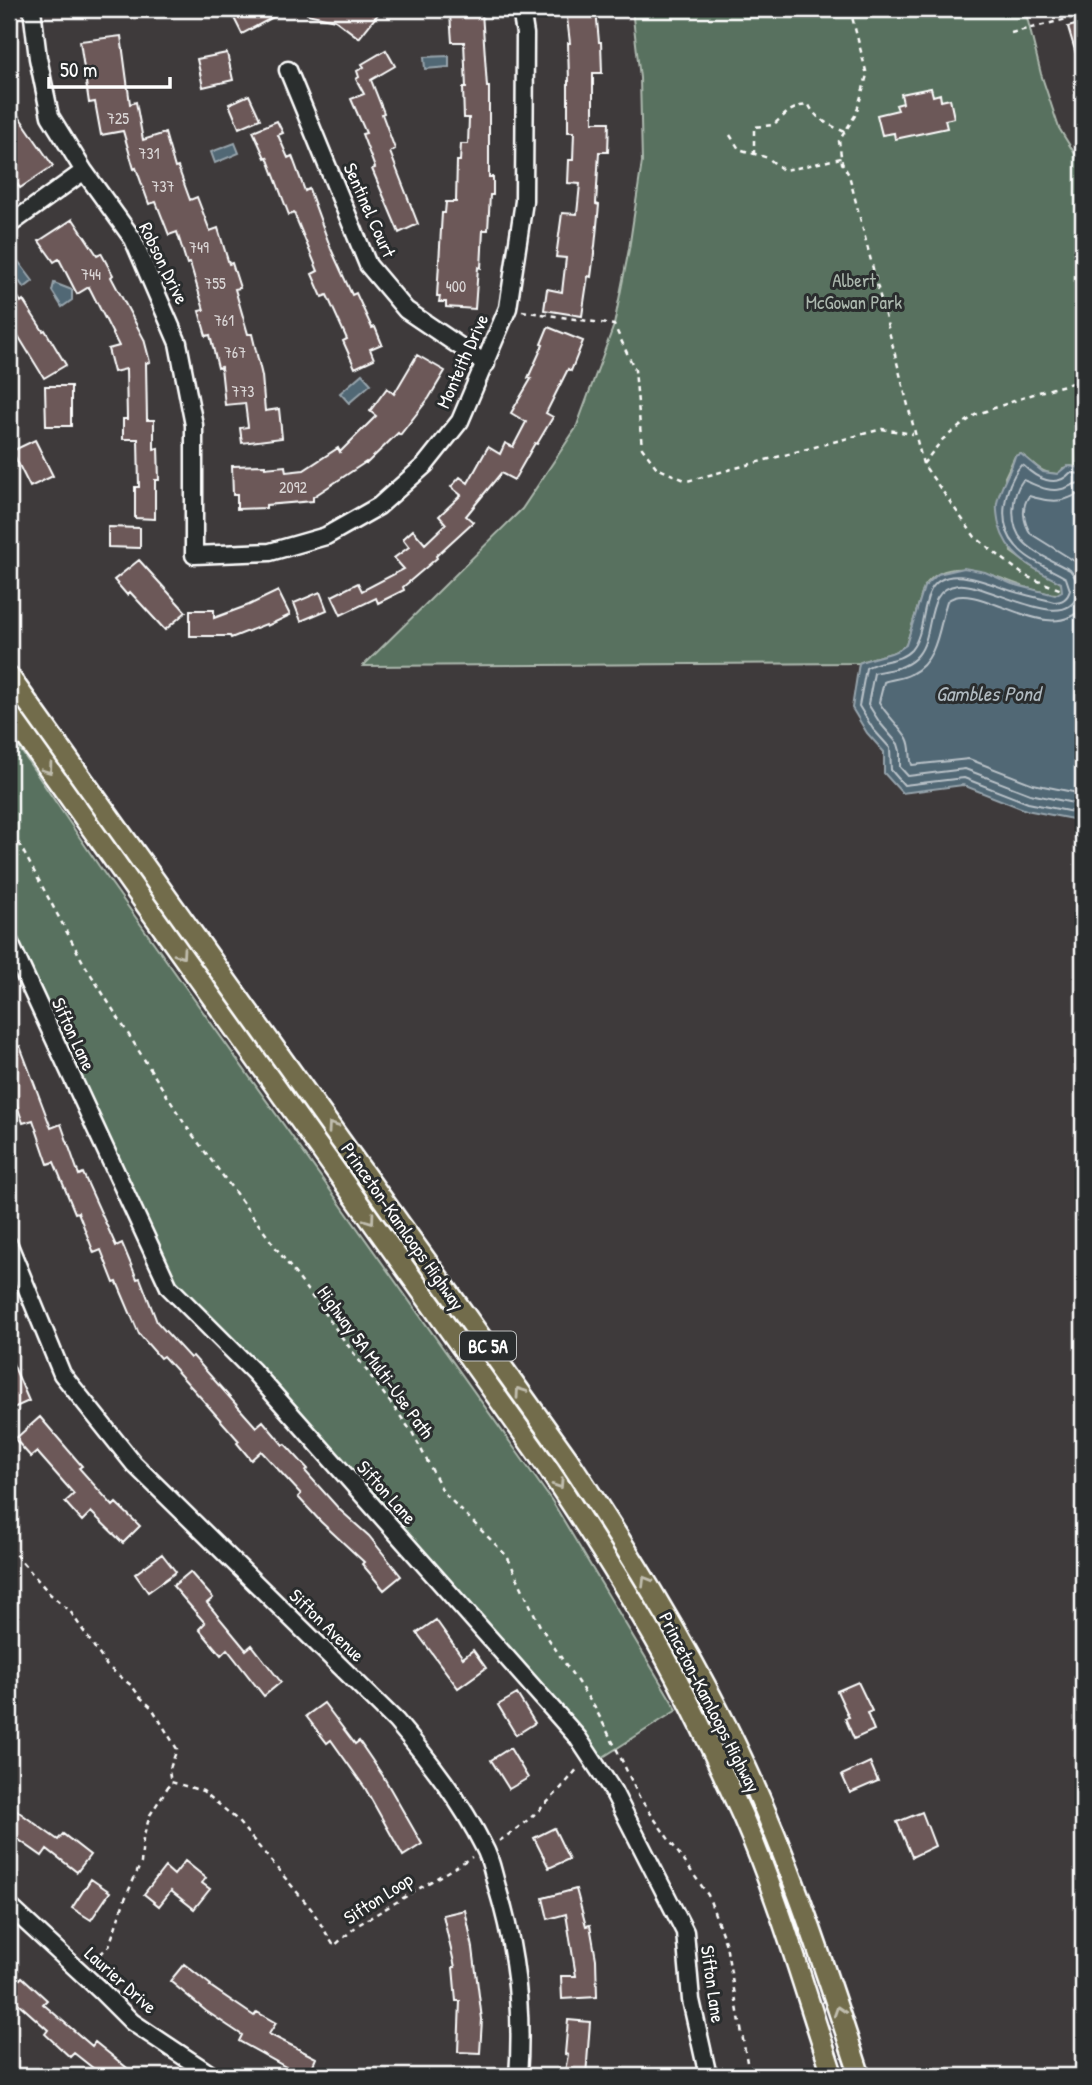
<svg xmlns="http://www.w3.org/2000/svg" width="1092" height="2085" viewBox="0 0 1092 2085" font-family="'Patrick Hand',sans-serif">
<rect width="100%" height="100%" fill="#3e3a3b"/>
<filter id="ink" filterUnits="userSpaceOnUse"><feTurbulence type="fractalNoise" baseFrequency=".0143" numOctaves="2"/><feDisplacementMap in="SourceGraphic" scale="14" xChannelSelector="R" yChannelSelector="G"/><feConvolveMatrix kernelMatrix="1 2 1 2 8 2 1 2 1" color-interpolation-filters="sRGB"/></filter>
<g filter="url(#ink)">
<path fill="#59715e" stroke="#acb8ae" stroke-width="2" d="M632,9H1025L1041,74L1059,128L1083,167V468L1071,466L1063,468L1060,474C1038,474 1037,464 1021,454L1015,456L1005,477L1011,552L1029,565L1061,583L1063,590L1059,594C1018,595 956,542 924,587L906,645C893,656 875,655 859,663L363,666L522,509L576,428L614,325L629,249L642,162L640,78Z
M9,733L99,866L552,1501L677,1710L600,1759L172,1276L9,935Z"/>
<path fill="#516775" stroke="#97a4ac" stroke-width="2" d="M449,56V67L425,69L424,57Z
M235,143L239,153L215,163L211,152Z
M18,261L33,281L24,288L9,267Z
M54,283L72,290V300L62,307L52,291Z
M362,374L371,384L349,403L340,393Z
M1021,454L1043,472L1057,474L1067,466L1083,468V821L1026,810L963,785L902,793L884,773V752L867,733L852,708L859,663C875,655 893,656 906,645L924,587L938,574L964,568L985,572L1012,584L1055,595L1062,591L1061,583C1033,568 1008,558 999,525C998,518 996,510 997,503C1000,486 1011,472 1015,456Z"/>
<g fill="none" stroke-linecap="round" stroke-linejoin="round">
<path stroke="#b9c2c8" stroke-width="2" d="M1083,474L1070,473C1056,489 1036,478 1024,466L1021,465C1004,487 996,524 1016,546C1028,561 1050,568 1066,578L1070,590C1068,598 1062,602 1054,602C1040,598 1025,595 1012,591C989,584 942,560 929,594C922,611 923,636 911,650C899,663 880,659 866,668L859,706L873,729L890,748L891,770L904,785L964,778L1028,803L1083,814
M1083,483C1073,482 1071,487 1062,489C1047,493 1035,484 1023,480C1011,495 1009,526 1023,541C1035,554 1055,562 1070,570C1076,577 1080,585 1077,595C1066,635 984,581 958,585C923,589 936,633 918,655C907,669 890,669 874,673L868,704L880,723L898,744L900,751V767L908,776L965,769L1030,794L1083,805
M1083,493C1076,494 1073,497 1066,499C1054,503 1040,499 1029,496C1021,507 1023,522 1031,534L1076,562L1083,569
M1083,607C1047,649 977,577 947,601C939,626 938,661 911,674C902,679 892,679 884,682L879,702C887,716 899,725 907,738C912,747 909,757 912,765L969,759L1033,784L1083,794"/>
</g>
<path fill="#6c5959" stroke="#fff" stroke-width="2" d="M238,9H288L242,34L231,12Z
M308,9H382L359,38L335,20L307,14Z
M566,9H596L599,42H601L602,73H593V122H609L608,152H599L596,204L599,205L595,246L591,277L588,276L582,316L544,310L547,289L562,292L566,258L556,257L562,213L577,214L580,184L568,183L569,160H573L574,132H568V81H569L568,43H570Z
M482,12L487,87H489V177H493V195H490L488,230H483L481,268L478,267L475,309L446,307V302H439L440,296H437L442,213H445L446,202H456L457,161H460L461,144H468L469,118H464L463,88H466L464,42H452L450,14Z
M1083,23V66L1080,67L1068,27Z
M121,36L130,104L136,102L143,140L165,133L175,168L178,167L190,200L197,197L210,231L218,228L229,264L232,263L240,288L235,289L248,334H252L262,376L265,411L279,409L282,438L242,443L240,428L248,427L245,403L225,405L221,367L218,368L210,335L206,336L199,311L204,310L190,263L187,264L177,232L169,235L156,202L149,204L136,168L134,169L123,131L101,135L95,102L89,103L80,41Z
M386,50L395,66L371,80L384,113L382,114L395,149L390,152L418,224L399,233L372,169L375,168L362,134L366,133L351,99L364,94L356,79L359,77L357,71L364,67L362,64Z
M227,53L233,80L203,87L197,59Z
M931,88L933,96L940,94L941,101L950,99L954,118L945,120L947,128L895,139L894,133L882,135L877,115L898,110L896,105L903,103L901,94Z
M249,95L260,119L239,128L229,104Z
M9,102L53,166L20,188L9,172Z
M277,121L283,133L278,135L288,158L292,156L305,191L309,189L331,249L352,295L356,293L372,328L375,327L382,344L370,349L374,359L355,368L343,341L347,339L327,295L322,297L312,274L318,271L294,213L289,215L267,157L265,158L253,131Z
M73,219L97,255L101,253L113,275L111,277L144,339L150,362L146,363L147,420H154V449L158,448L159,480H155V519L135,518V487H139L138,439H123V419H127L126,369L114,372L108,349L119,346L89,287L77,294L59,259L54,262L39,241Z
M9,283L21,302L23,300L43,331L45,330L66,365L44,378L17,334L9,340Z
M548,327L583,341L571,371L568,369L546,413L553,417L537,444L535,443L514,480L501,473L466,516L473,522L436,556L437,558L403,587L404,590L378,603L376,598L341,615L332,596L358,583L362,591L404,569L394,558L409,547L403,539L413,530L425,544L446,524L439,516L461,495L451,487L460,477L468,483L488,447L500,454L505,443L513,447L526,422L511,413L531,379L528,378L543,345L541,344Z
M417,355L445,371L429,398L400,435L398,433L367,463L366,462L313,497V501L266,505V508L237,509V495H233L232,466L265,465V468L285,466L286,472L304,470L338,448L340,452L376,416L370,411L387,388L394,394Z
M45,386H71V426H46Z
M35,440L53,476L30,487L12,451Z
M108,527L140,528V548L108,547Z
M139,560L186,612L165,630L130,592L127,595L114,580Z
M278,591L290,615L267,626L266,624L231,638L230,636H190V610H214V618L249,605Z
M320,592L327,610L301,621L294,603Z
M20,1046L51,1128L61,1124L79,1175L83,1173L116,1246L122,1243L137,1279L140,1278L157,1322L190,1358L193,1356L256,1427L263,1421L283,1445L285,1444L308,1469L305,1471L340,1510L369,1536L401,1576L384,1590L362,1564L364,1562L321,1522L298,1497L301,1494L261,1451L251,1460L237,1443L239,1441L202,1399L163,1356L160,1358L139,1334L117,1282L114,1283L101,1250L94,1253L78,1212L75,1213L54,1162L48,1164L33,1120L23,1123L9,1082V1050Z
M9,1355L29,1401L9,1410Z
M40,1417L82,1466L79,1468L113,1506L116,1503L140,1526L123,1543L91,1512L82,1521L65,1502L74,1494L37,1452L31,1457L15,1439Z
M162,1554L176,1572L148,1592L135,1574Z
M190,1572L213,1598L207,1603L246,1650L252,1645L281,1682L264,1696L227,1649L221,1655L199,1629L205,1623L173,1586Z
M436,1620L463,1658L473,1650L486,1668L458,1688L417,1633Z
M858,1682L872,1711L867,1713L874,1730L854,1739L845,1718L849,1717L837,1691Z
M517,1694L535,1723L516,1735L498,1705Z
M324,1703L355,1744L359,1741L383,1776L422,1844L403,1856L365,1788L331,1740L327,1743L306,1716Z
M510,1748L528,1778L509,1789L491,1760Z
M870,1762L878,1781L850,1793L842,1775Z
M9,1805L58,1840L63,1834L90,1855L77,1872L47,1849L42,1856L9,1833Z
M922,1812L935,1846L912,1857L897,1822Z
M554,1828L569,1859L549,1868L534,1838Z
M185,1861L206,1878L202,1883L210,1889L194,1909L171,1891L159,1906L144,1894L165,1867L174,1875Z
M91,1879L110,1892L91,1920L72,1908Z
M576,1889L586,1926L590,1925L596,1959L597,1997L562,1999L561,1976H576L566,1914L548,1919L543,1898Z
M465,1910L473,1948L482,2019L480,2053L458,2052L460,2001H456L453,1967H455L443,1915Z
M184,1964L211,1985L210,1986L254,2016L257,2012L276,2023L269,2034L316,2058L313,2065L340,2073V2076H302L239,2041L242,2035L206,2011L170,1981Z
M9,1969L20,1979L22,1977L47,2000L43,2004L92,2046L95,2042L137,2076H103L74,2053L70,2057L45,2034L48,2030L9,1995Z
M568,2020L590,2022L586,2076H564L568,2055L565,2054Z"/>
<g fill="none" stroke-linecap="round" stroke-linejoin="round">
<g stroke="#fff" stroke-width="21">
<path id="minor" d="M32,9L38,58L50,116L84,171L133,239L178,343L194,425V555L270,552L326,536L379,506L425,465L460,421L508,308L524,201L525,34L521,9
M288,70L368,265L406,310L486,364
M9,225L84,171
M9,941L169,1287L253,1371L578,1738L613,1791L685,1932L691,2000L708,2076
M9,1245L62,1374L134,1464L396,1721C429,1760 461,1801 484,1847C491,1859 493,1874 497,1887C516,1949 523,2012 518,2076
M9,1906L101,1991L132,2022L213,2076"/>
</g>
<g stroke="#fff" stroke-width="24">
<path id="major" d="M9,676L568,1459C626,1547 681,1635 728,1729C783,1840 822,1959 860,2076
M9,713L547,1467C585,1524 621,1580 655,1639C687,1695 715,1756 742,1815C779,1899 804,1989 833,2076"/>
</g>
<path stroke="#fff" stroke-width="2.5" stroke-dasharray="5 5" stroke-linecap="butt" d="M850,9L867,75L856,114L839,141L842,163L849,175L923,464L975,537L1025,576L1062,590
M1011,33L1083,15
M730,135L739,149L768,158L783,170L797,168L841,158
M754,155V127L773,125L789,111L800,106L809,105C816,120 830,125 845,132
M522,311L614,325L635,370L642,448L657,468L687,481L882,429L913,434
M923,464L943,439L975,415L1039,392L1083,380
M9,825L83,962L186,1126L412,1432L444,1493L507,1556L540,1626L595,1708L618,1752L639,1797L708,1895L726,1945L747,2062L756,2076
M9,1547L50,1594L70,1611L107,1666L132,1686L140,1697L152,1708L177,1749L169,1771L171,1782L203,1791L235,1818L312,1910L334,1946L358,1925L472,1857
M499,1841C530,1821 555,1797 578,1768
M93,1961L109,1946L125,1899L141,1863L143,1839L150,1815L171,1782"/>
<use href="#minor" stroke="#2a2d2e" stroke-width="16"/>
<use href="#major" stroke="#726c4b" stroke-width="19"/>
</g>
<defs><path id="oneway-chevron" d="M-2-3.5L2.5 0L-2 3.5" fill="none" stroke-width="1.6" stroke-linecap="round" stroke-linejoin="round" transform="scale(1.75)"/></defs>
<g stroke="#c0bdae">
<use href="#oneway-chevron" transform="translate(48 769) rotate(54)"/>
<use href="#oneway-chevron" transform="translate(181 954) rotate(55)"/>
<use href="#oneway-chevron" transform="translate(332 1127) rotate(-125)"/>
<use href="#oneway-chevron" transform="translate(370 1219) rotate(54)"/>
<use href="#oneway-chevron" transform="translate(520 1392) rotate(-125)"/>
<use href="#oneway-chevron" transform="translate(559 1484) rotate(57)"/>
<use href="#oneway-chevron" transform="translate(646 1581) rotate(-121)"/>
<use href="#oneway-chevron" transform="translate(839 2011) rotate(-108)"/>
</g>
</g>
<g text-anchor="middle" dominant-baseline="central" stroke-width="6" stroke-linejoin="round" paint-order="stroke">
<g font-size="16" fill="#dad6d6">
<text x="118" y="118">725</text>
<text x="149" y="153">731</text>
<text x="163" y="186">737</text>
<text x="199" y="247">749</text>
<text x="91" y="274">744</text>
<text x="215" y="283">755</text>
<text x="456" y="286">400</text>
<text x="224" y="320">761</text>
<text x="235" y="352">767</text>
<text x="243" y="391">773</text>
<text x="293" y="487">2092</text>
</g>
<rect fill="#2a2d2e" stroke="#bfc0c0" stroke-width="2" x="460" y="1331.5" width="56" height="29" rx="5"/>
<g font-size="18" font-weight="bold" fill="#fff">
<text x="488" y="1346">BC 5A</text>
</g>
<g font-size="19" fill="#fff" stroke="#2a2d2e">
<text transform="translate(370 210) rotate(66)">Sentinel Court</text>
<text transform="translate(164 263) rotate(64)">Robson Drive</text>
<text transform="translate(462 361) rotate(-66)">Monteith Drive</text>
<text transform="translate(74 1034) rotate(65)">Sifton Lane</text>
<text transform="translate(403 1226) rotate(55)">Princeton-Kamloops Highway</text>
<text transform="translate(376 1362) rotate(54)">Highway 5A Multi-Use Path</text>
<text transform="translate(387 1492) rotate(48)">Sifton Lane</text>
<text transform="translate(327 1625) rotate(44)">Sifton Avenue</text>
<text transform="translate(710 1702) rotate(63)">Princeton-Kamloops Highway</text>
<text transform="translate(378 1898) rotate(-33)">Sifton Loop</text>
<text transform="translate(121 1980) rotate(42)">Laurier Drive</text>
<text transform="translate(713 1984) rotate(82)">Sifton Lane</text>
</g>
<g font-size="19" fill="#acb8ae" stroke="#2a2d2e">
<text x="854" y="280">Albert<tspan x="854" dy="22">McGowan Park</tspan></text>
</g>
<g font-size="21" font-style="italic" fill="#b1bbc1" stroke="#2a2d2e">
<text x="988" y="693">Gambles Pond</text>
</g>
</g>
<rect width="1092" height="2085" fill="none" stroke="#2a2d2e" stroke-width="35"/>
<rect x="18" y="18" width="1057" height="2050" fill="none" stroke="#fff" stroke-width="2.5" filter="url(#ink)"/>
<path d="M49 77v10h121v-10" fill="none" stroke="#ffffff" stroke-width="3.5"/>
<text x="60" y="77" font-size="21" fill="#ffffff" stroke="#2a2d2e" stroke-width="5" paint-order="stroke">50 m</text>
</svg>
